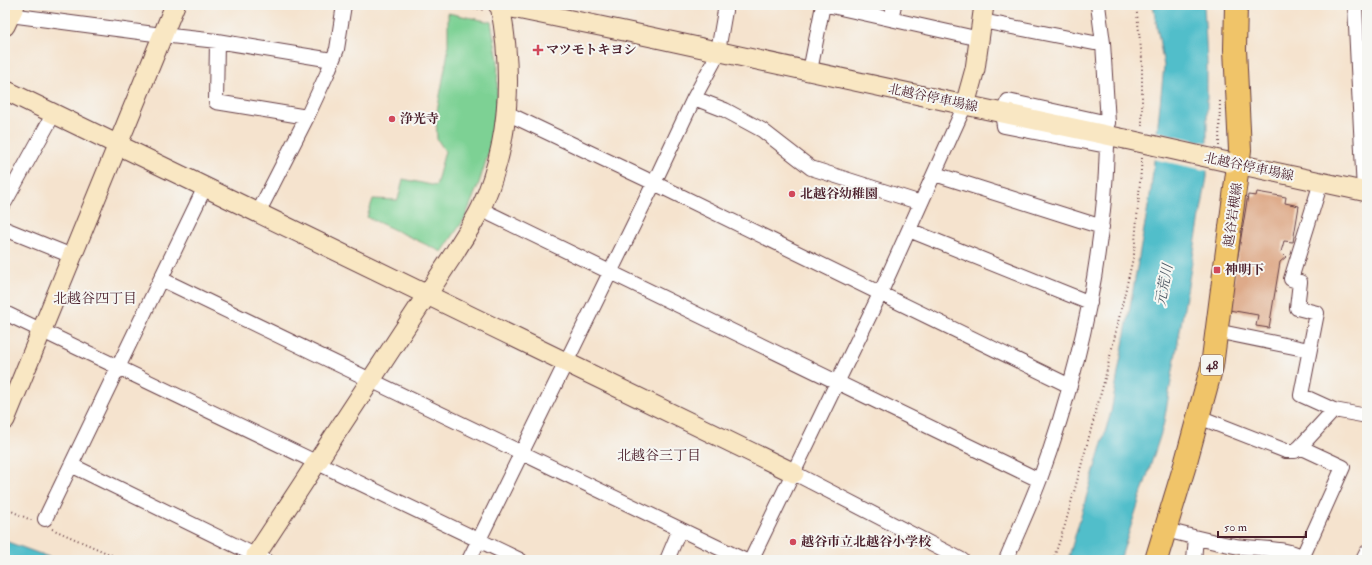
<svg xmlns="http://www.w3.org/2000/svg" width="1372" height="565" viewBox="0 0 1372 565" font-family="'IM FELL Double Pica','Noto Serif JP',serif">
<rect width="100%" height="100%" fill="#f6f6f2"/>
<filter id="ink" filterUnits="userSpaceOnUse"><feTurbulence type="fractalNoise" baseFrequency=".025" numOctaves="2"/><feDisplacementMap in="SourceGraphic" scale="8" xChannelSelector="R" yChannelSelector="G"/><feConvolveMatrix kernelMatrix="1 2 1 2 8 2 1 2 1" color-interpolation-filters="sRGB"/></filter>
<filter id="wash" filterUnits="userSpaceOnUse"><feTurbulence type="fractalNoise" baseFrequency=".012" numOctaves="4" result="noise"/><feDisplacementMap in="SourceGraphic" scale="16" xChannelSelector="R" yChannelSelector="G"/><feGaussianBlur stdDeviation="0.9" result="paint"/><feColorMatrix in="noise" values="0 0 0 0 0 0 0 0 0 0 0 0 0 0 0 0 0 1.4 0 .05"/><feComposite in="paint" operator="in"/></filter>
<g filter="url(#wash)">
<rect width="100%" height="100%" fill="#f5e3ce"/>
<path fill="#7dd194" stroke="#647860" d="M448,13L491,22L498,60L497,96L491,145L479,183L465,218L442,252L367,217L373,199L398,200L403,179L436,186L445,151L437,139L436,117L448,52Z"/>
<path fill="#51beca" stroke="#4e6e7a" d="M1153,5H1204L1207,61V177L1163,427L1120,560H1068L1111,412L1151,190L1164,66Z
M5,541L57,560H5Z"/>
<path fill="#f5e3ce" d="M1155,131L1209,143V171L1152,159Z"/>
<g id="blocks">
<path fill="#deaa89" d="M1257,192L1286,197L1285,203L1299,206L1293,242L1284,241L1281,252L1286,257L1280,262L1269,328L1256,326L1258,315L1229,310L1248,195L1256,196Z"/>
</g>
</g>
<g filter="url(#ink)">
<use href="#blocks" fill-opacity="0" stroke="#643c43" stroke-width="1"/>
<g fill="none" stroke-linecap="round" stroke-linejoin="round">
<g stroke="#643c43" stroke-width="16">
<path id="street" d="M827,5L980,39
M1355,5L1364,192
M10,15L162,35L217,41L332,60
M891,19L894,5
M982,21L1094,43H1103
M217,41L216,102L307,117
M810,71L823,5
M694,98L725,110L762,130L811,168L921,203
M506,114L515,117L654,183L1070,386
M935,174L1102,227
M1321,182L1291,279L1300,282L1297,308L1317,313L1301,395L1334,410
M5,202L54,113
M480,209L1039,480
M258,213L307,117L327,74L337,49L344,5
M5,229L72,256
M909,230L1090,303
M161,279L744,560
M5,313L520,560
M1216,331L1309,350
M1199,417L1286,451H1295L1300,447L1334,410L1367,416
M1300,447L1343,467L1303,556
M71,465L265,560
M794,473L962,560
M45,519L205,187
M1166,530C1189,536 1212,542 1235,546C1252,549 1296,547 1306,560
M469,560L654,183L694,98L713,63L718,51L726,5
M667,560L680,529
M751,560L880,294L965,105
M1006,560C1017,533 1030,506 1040,479C1079,372 1104,260 1107,146L1004,126L1002,113L1008,101L1108,123L1103,43L1098,5
M1194,560L1196,538
M1363,560L1367,552"/>
</g>
<g stroke="#643c43" stroke-width="21">
<path id="secondary" d="M498,5L624,31L965,105L1125,139
M5,26L15,5
M5,90L794,473
M965,105L975,69L984,5
M1228,162L1367,192
M5,420L175,5
M256,555L455,252C463,238 474,223 481,208C510,144 513,73 500,5"/>
</g>
<g stroke="#643c43" stroke-width="24">
<path id="primary" d="M1156,560L1185,465L1212,366L1240,150L1235,49L1236,5"/>
</g>
<path stroke="#643c43" stroke-width="2" stroke-dasharray="1 3" stroke-linecap="butt" d="M454,5L485,10
M1136,5L1142,58V128
M1219,146L1220,100
M5,508L33,521
M52,529L123,560
M1053,560L1065,525L1105,378L1134,254L1142,158"/>
<use href="#street" stroke="#fff" stroke-width="14"/>
<use href="#secondary" stroke="#f9e7c3" stroke-width="19"/>
<use href="#primary" stroke="#f0c469" stroke-width="22"/>
<g stroke="#643c43" stroke-width="21" stroke-linecap="butt">
<path id="secondary-bridge" d="M1125,139L1228,162"/>
</g>
<use href="#secondary-bridge" stroke="#f9e7c3" stroke-width="19"/>
</g>
</g>
<g fill="#d1495b" stroke="#f6f6f2" stroke-width="1.5">
<path d="M536 44h4v4h4v4h-4v4h-4v-4h-4v-4h4z"/>
<circle cx="392" cy="119" r="4"/>
<circle cx="792" cy="194" r="4"/>
<rect x="1213" y="266" width="8" height="8" rx="2"/>
<circle cx="793" cy="542" r="4"/>
</g>
<g text-anchor="middle" dominant-baseline="central" stroke-width="4" stroke-linejoin="round" paint-order="stroke">
<rect fill="#f6f6f2" stroke="#7e6067" stroke-width="1" x="1201" y="355" width="22" height="20" rx="3"/>
<g font-size="12" font-weight="bold" fill="#4a1f2b">
<text x="1212" y="365">48</text>
</g>
<g font-size="13" font-weight="bold" fill="#4a1f2b" stroke="#f6f6f2" text-anchor="start">
<text x="546" y="50">マツモトキヨシ</text>
<text x="400" y="119">浄光寺</text>
<text x="800" y="194">北越谷幼稚園</text>
<text x="1225" y="270">神明下</text>
<text x="801" y="542">越谷市立北越谷小学校</text>
</g>
<g font-size="13" fill="#4a1f2b" stroke="#f6f6f2">
<text transform="translate(933 98) rotate(12)">北越谷停車場線</text>
<text transform="translate(1249 167) rotate(12)">北越谷停車場線</text>
<text transform="translate(1233 215) rotate(-82)">越谷岩槻線</text>
</g>
<g font-size="14" font-style="italic" fill="#4c5763" stroke="#f6f6f2">
<text transform="translate(1164 285) rotate(-79)">元荒川</text>
</g>
<g font-size="14" fill="#4a1f2b" stroke="#f6f6f2">
<text x="95" y="298">北越谷四丁目</text>
<text x="659" y="455">北越谷三丁目</text>
</g>
</g>
<rect width="1372" height="565" fill="none" stroke="#f6f6f2" stroke-width="20"/>
<path d="M1218 531v6h88v-6" fill="none" stroke="#4a1f2b" stroke-width="2"/>
<text x="1224" y="531" font-size="12" fill="#4a1f2b" stroke="#f6f6f2" stroke-width="3" paint-order="stroke">50 m</text>
</svg>
